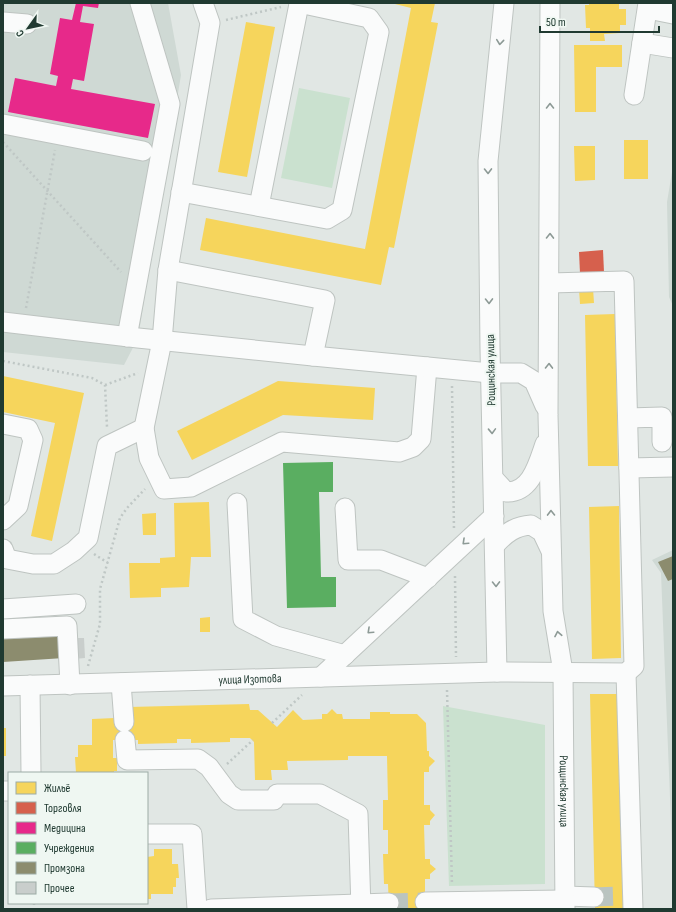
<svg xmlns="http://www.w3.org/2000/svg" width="676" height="912" viewBox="0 0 676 912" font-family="'Sofia Sans Condensed',sans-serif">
<rect width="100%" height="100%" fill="#e1e7e4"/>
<path fill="#cfd9d4" d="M3,3H168L181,75L138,338L124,365L3,352Z
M673,166V306L669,297L667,202Z
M673,550V873L661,573L652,560Z"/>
<path fill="#cae1cf" d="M299,88L350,98L332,188L281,178Z
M443,706L545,725V884L449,886Z"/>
<path fill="#f6d55c" d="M391,3H435L431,22L438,23L394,248L389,247L381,285L200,250L206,218L365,249L411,8Z
M589,3H619V9H626V25H620V33L604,34L605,41H590V28H586L585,5H589Z
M246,22L275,27L247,177L218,172Z
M574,45H622V67H596V112H575Z
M624,140H648V179H624Z
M574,146H595V180L575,181Z
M593,288L594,303L580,304L579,289Z
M615,314L618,466H588L585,315Z
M3,376L84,393L52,541L31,536L55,423L3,412Z
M278,381L375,388L373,420L283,415L192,460L177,431Z
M209,502L211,557H191L189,587L161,588V597L130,598L129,563H160V558L175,557L174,503Z
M619,506L621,658L592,659L589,507Z
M156,513V535H143L142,514Z
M210,617V632H200V618Z
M590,694H620L624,909H595Z
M249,704L250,710H258L277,727L293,710L303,720L322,719V714H327L332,709L337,714H342L343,719H370V712H390V714H417L426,723L427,751H429V756L435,761L429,767V772H424V805H430V810L435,815L430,821V825H424L425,859H430V864L436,869L430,874V879H425V905L420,909H389L388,884H384L383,854H388V830H383V800H388L387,756H348V760L287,761L288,770H271L272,780H255L254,742L250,738H230V742L191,743V739H177V743L138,744V740H113V758H117V771H114V773H76L75,757H78V745H92V719L115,718L129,707Z
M3,728H6V756H3Z
M154,849H172V864H178L179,878H176V887H173V894H151V899H147V857L154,856Z"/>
<path fill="#d6604d" d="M603,250L604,272L580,273L579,252Z"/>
<path fill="#e7298a" d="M76,3H99L98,8L83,6L80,22L94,24L84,81L73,79L71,89L155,104L148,138L8,112L15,78L56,86L58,76L50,74L60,18L72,20Z"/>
<path fill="#5aae61" d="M333,462V492H319L321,577H336V607L287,608L283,463Z"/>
<path fill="#8c8c6e" d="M673,556V579L668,581L658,562Z
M63,636L64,658L3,662V639Z"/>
<path fill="#c9cecc" d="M73,638H84L85,658L74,659Z"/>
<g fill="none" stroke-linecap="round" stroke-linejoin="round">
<path stroke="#bac4c0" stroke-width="19" stroke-dasharray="19 10" stroke-linecap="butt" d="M594,897L624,896
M389,903L425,902"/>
<g stroke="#bec4c1" stroke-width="21">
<g id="minor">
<path d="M203,3L210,23L168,270L162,341L144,428L149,458L164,489L191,487L282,442L399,452L413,447L421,439L427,367"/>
<path id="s1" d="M550,3L548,415L553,611L563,672L565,909"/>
<path d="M648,9L673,14"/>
<path d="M3,22L27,24"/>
<path d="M642,43L673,48"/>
<path d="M634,95L648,3"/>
<path d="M3,124L143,151"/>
<path d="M181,192L327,219L342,210L379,32L369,18L299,3"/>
<path d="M259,206L299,4"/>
<path d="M168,270L325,300L313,356"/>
<path d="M3,322L138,338L313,356L490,373H521L534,381L545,406"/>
<path d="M127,337L170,104L140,3"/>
<path d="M628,418L662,417V442"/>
<path d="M3,424L28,429L33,440L18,506L3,520"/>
<path d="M629,468L673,467"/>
<path d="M494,479L506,492C531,493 538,464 545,444"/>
<path d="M237,503L243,619L276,636L345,655"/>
<path d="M345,508L348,560H381L428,578"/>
<path d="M495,545C506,533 515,526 531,525L542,532L551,551"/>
<path d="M3,549L7,559L33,564H54L74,551L88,538L107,446L144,428"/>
<path d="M3,609L76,604"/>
<path d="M3,629L67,626L70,685"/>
<path d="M497,672L490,348L488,161L504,3"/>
<path d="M626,673L633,909"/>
<path d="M321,677L494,516"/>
<path d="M121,683L124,722"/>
<path d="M30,685L31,773"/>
<path id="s2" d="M3,686L497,672L626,673L634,666L624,281L550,283"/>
<path d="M125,740L127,760L198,759L209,767L229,794L238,800H274"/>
<path d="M3,791H9"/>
<path d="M277,794H320L358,814L361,909"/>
<path d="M147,834H192L197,909"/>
<path d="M565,896L594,897"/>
<path d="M425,902L565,900"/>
<path d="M211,909L389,903"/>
</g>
</g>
<path stroke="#bfc7c5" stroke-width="2.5" stroke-dasharray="2 3" stroke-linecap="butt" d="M226,20L281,7
M3,142L121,272
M26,308L55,150
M3,361L92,378L105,385L107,427
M105,385L138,373
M452,386L454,531
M94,554L108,563
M455,576L456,657
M88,666L100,624V589L120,518L127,508L145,489
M447,690L452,885
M272,723L302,695
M227,764L253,740
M34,903V909"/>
<use href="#minor" stroke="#fafbfb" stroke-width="19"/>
</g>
<defs><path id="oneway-chevron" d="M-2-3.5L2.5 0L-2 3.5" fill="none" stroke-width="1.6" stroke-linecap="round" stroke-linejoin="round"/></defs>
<g stroke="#8d9a96">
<use href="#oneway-chevron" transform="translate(500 42) rotate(96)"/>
<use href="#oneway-chevron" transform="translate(550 106) rotate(-90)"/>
<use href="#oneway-chevron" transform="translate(488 171) rotate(89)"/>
<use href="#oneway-chevron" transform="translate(550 236) rotate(-89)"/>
<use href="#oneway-chevron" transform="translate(489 301) rotate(89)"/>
<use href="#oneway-chevron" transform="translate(549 366) rotate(-89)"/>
<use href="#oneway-chevron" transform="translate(492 431) rotate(88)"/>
<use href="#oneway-chevron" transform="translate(551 513) rotate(-91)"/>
<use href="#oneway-chevron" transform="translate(465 542) rotate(137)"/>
<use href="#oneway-chevron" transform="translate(496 584) rotate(89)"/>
<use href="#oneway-chevron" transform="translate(370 631) rotate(137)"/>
<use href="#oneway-chevron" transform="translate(558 634) rotate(-101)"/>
</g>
<g text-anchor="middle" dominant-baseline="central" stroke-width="4" stroke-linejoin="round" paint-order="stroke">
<g font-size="12" fill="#203a31" stroke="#eff7f2">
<text transform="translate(491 370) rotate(-91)">Рощинская улица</text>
<text stroke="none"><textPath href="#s2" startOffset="247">улица Изотова</textPath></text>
<text stroke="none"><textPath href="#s1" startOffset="789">Рощинская улица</textPath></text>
</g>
</g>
<rect width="676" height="912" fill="none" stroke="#203a31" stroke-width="8"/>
<rect x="8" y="772" width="140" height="132" fill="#eff7f2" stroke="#9caba5"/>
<rect x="16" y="782" width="20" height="12" fill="#f6d55c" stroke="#9caba5"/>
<text x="44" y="792" font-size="12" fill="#203a31">Жильё</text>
<rect x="16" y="802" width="20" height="12" fill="#d6604d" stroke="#9caba5"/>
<text x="44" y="812" font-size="12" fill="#203a31">Торговля</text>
<rect x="16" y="822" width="20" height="12" fill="#e7298a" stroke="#9caba5"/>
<text x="44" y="832" font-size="12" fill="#203a31">Медицина</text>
<rect x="16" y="842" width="20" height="12" fill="#5aae61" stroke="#9caba5"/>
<text x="44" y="852" font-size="12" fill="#203a31">Учреждения</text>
<rect x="16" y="862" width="20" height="12" fill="#8c8c6e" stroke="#9caba5"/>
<text x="44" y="872" font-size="12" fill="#203a31">Промзона</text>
<rect x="16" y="882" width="20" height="12" fill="#c9cecc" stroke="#9caba5"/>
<text x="44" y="892" font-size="12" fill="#203a31">Прочее</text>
<g transform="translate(28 28) rotate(237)" stroke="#eff7f2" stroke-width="3" paint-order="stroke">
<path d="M0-3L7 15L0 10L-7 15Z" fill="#203a31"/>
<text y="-6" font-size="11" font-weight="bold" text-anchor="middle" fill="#203a31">С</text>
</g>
<path d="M540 26v6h119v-6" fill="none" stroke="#203a31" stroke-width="2"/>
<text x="546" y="26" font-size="12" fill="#203a31" stroke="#eff7f2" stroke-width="3" paint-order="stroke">50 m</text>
</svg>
